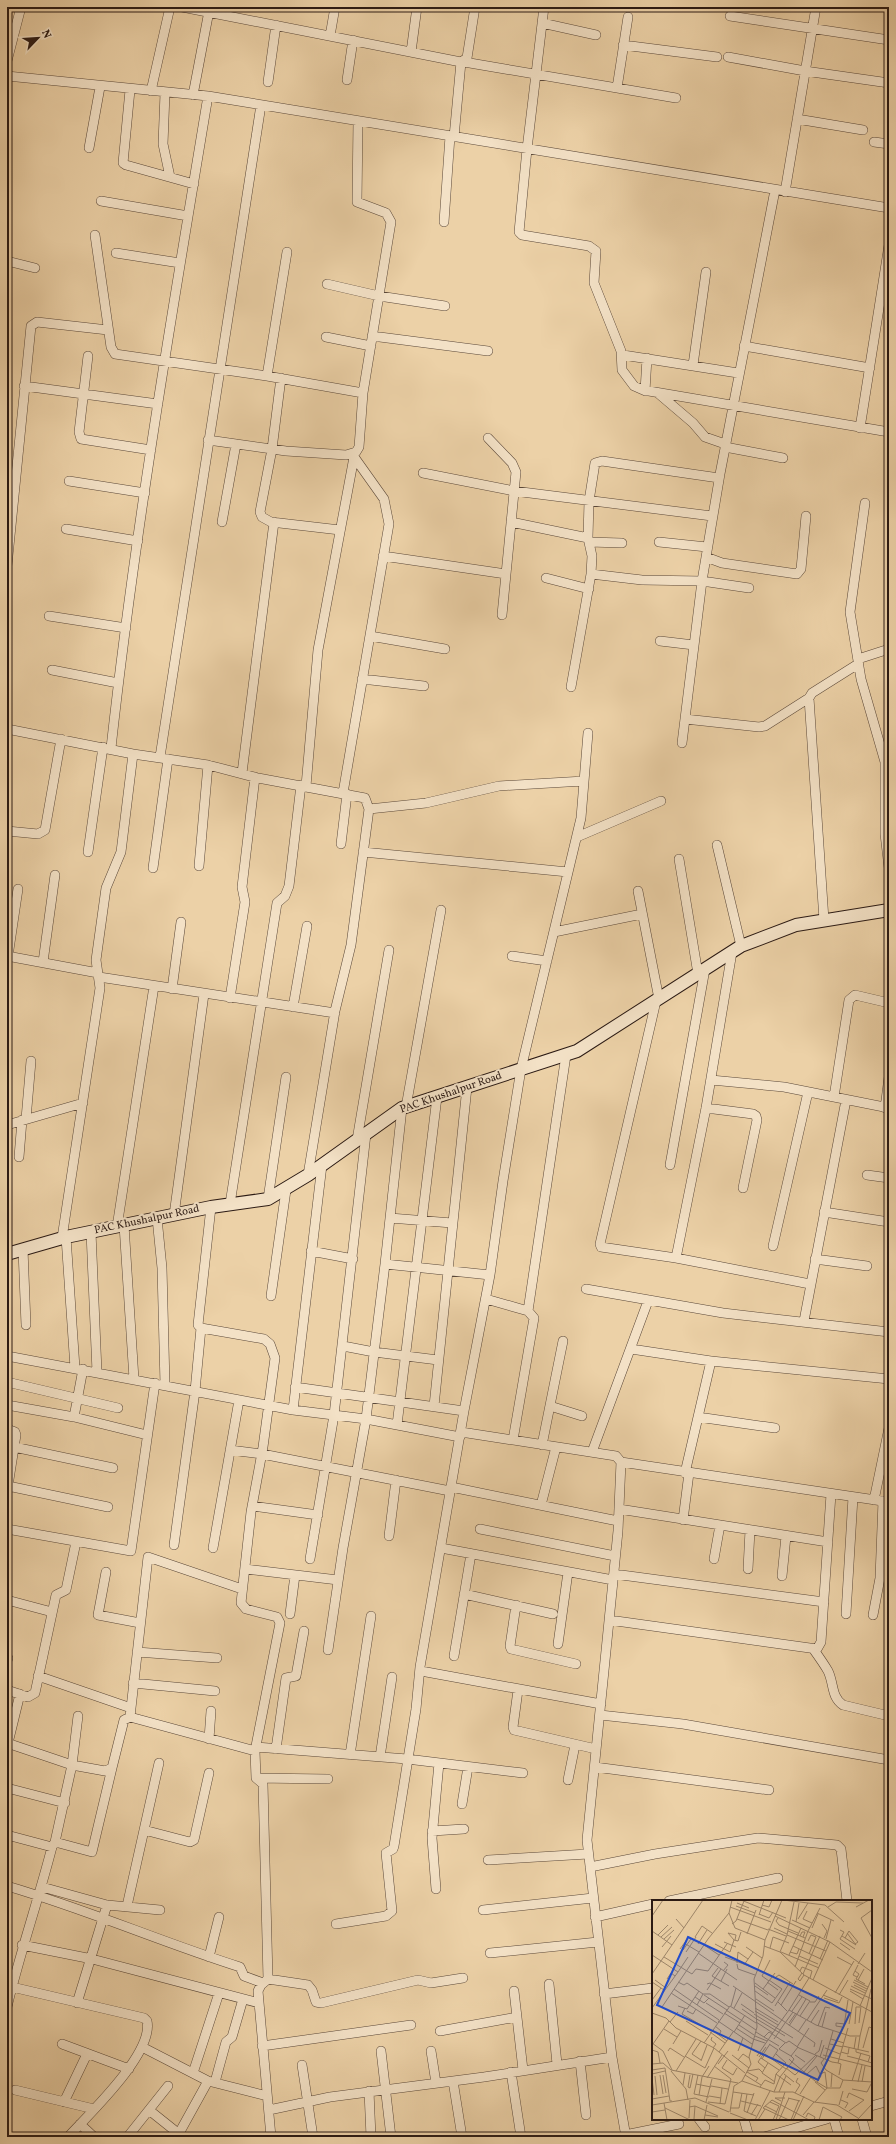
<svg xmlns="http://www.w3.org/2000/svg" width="896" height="2144" viewBox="0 0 896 2144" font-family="Vollkorn,serif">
<rect width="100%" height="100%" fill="#ecd1a7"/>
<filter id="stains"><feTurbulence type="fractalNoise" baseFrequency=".005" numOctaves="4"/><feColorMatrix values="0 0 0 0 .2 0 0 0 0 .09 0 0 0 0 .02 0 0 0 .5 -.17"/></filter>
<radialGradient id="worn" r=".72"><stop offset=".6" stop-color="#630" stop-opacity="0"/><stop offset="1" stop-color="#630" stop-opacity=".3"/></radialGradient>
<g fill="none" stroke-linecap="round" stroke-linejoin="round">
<g stroke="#5b4839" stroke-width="10">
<path id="minor" d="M182,7L461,62L467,58L475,7
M544,7L527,149L519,232L522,235L589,246L596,251L594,283L621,351L622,370L634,386L643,390L889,432
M730,16L889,40
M542,23L596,35
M330,36L335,7
M623,45L717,57
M411,52L417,7
M728,57L805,71L889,83
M7,61L21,7
M464,62L676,98
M7,76L208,96L889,208
M347,80L353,40
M268,82L276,25
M617,88L628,17
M130,90L123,163L126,165L194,184
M151,91L170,7
M165,93L163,144L170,177
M193,95L209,11
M797,119L863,130
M454,137L461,62
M874,142L889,144
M89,148L100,87
M785,192L816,7
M101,201L188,216
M444,222L450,136
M95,235L111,347L115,354L267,376L363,393
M116,253L180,263
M7,261L35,268
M327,284L379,296L445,306
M372,336L488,351
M326,337L371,346
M744,346L870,368
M623,355L738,373
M88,356L79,432L81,439L151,450
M693,365L706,272
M267,376L287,252
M281,378L272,449L260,512L262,517L271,522L340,530
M24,386L158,404
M645,391L647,358
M659,394L693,423L705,437L725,444
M860,428L889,245
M488,438L512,463L516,472L502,615
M208,440L286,451L346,455L356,452L359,447L363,393L391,222L386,213L357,202L358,121
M725,447L783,458
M423,473L514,491L712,516
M69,481L145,493
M865,503L850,612L861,679L885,762V834L889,868
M222,522L236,444
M511,522L588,538
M66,529L138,541
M589,542L622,543
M659,542L707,547
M383,556L506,574
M706,557L722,563L797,574L801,569L806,516
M7,566L31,326L37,322L108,330
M591,574L642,580L702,581L749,588
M546,578L589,589
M49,616L126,628
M370,636L445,649
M660,641L694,645
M858,659L889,649
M52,670L118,683
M362,679L424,686
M571,687L591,574L592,556L588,538L589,501L595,463L602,461L719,478
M685,719L759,727L765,726L809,698
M7,729L133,754L208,765L258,778L365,798L369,809L351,945L335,1011L308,1175
M682,743L702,581L720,474L775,190
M111,748C135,530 172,313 208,96
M160,757L261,105
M242,773L274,522
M306,786L318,650L354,457
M343,793L389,524L384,499L352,454
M369,809L426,803L499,786L584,781
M7,831L38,834L45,830L61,739
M577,837L661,801
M341,844L347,794
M717,845L741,946
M88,852L103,747
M363,852L568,872
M679,859L698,974
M199,866L208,765
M153,868L168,759
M638,891L659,999
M824,920L809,698L812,693L858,664
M554,932L642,914
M7,956L98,973
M8,956L18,889
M512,956L547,961
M43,962L55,875
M99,977L335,1013
M172,989L181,922
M230,998L245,902L242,887L255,777
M656,1001L600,1244L601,1247L676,1258L810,1284
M293,1007L307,926
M711,1080L784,1087L889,1108
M834,1097L849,1000L855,995L889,1003
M406,1107L441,910
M706,1108L753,1114L756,1116L757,1120L743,1188
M885,1108L889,1077
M26,1119L31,1061
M7,1125L83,1103
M357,1140L389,950
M19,1157L22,1120
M670,1165L705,969
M867,1175L889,1178
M268,1199L286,1077
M230,1204L277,903L285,896L289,886L301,785
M211,1207L198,1325L201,1328L264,1339L270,1344L275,1358L263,1447L251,1512L241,1603L246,1609L277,1617L280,1623L255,1751L256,1778L263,1784L268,1979L261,1985L258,1991L271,2137
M824,1212L889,1222
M174,1215L204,994
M157,1218L162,1268L165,1385
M390,1218L452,1223
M124,1225L134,1379
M117,1227L154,986
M91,1232L97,1372
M66,1237L75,1368
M62,1238L100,988L96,960L106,888L121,852L133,754
M773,1246L808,1092
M23,1249L26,1325
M311,1251L353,1259
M676,1258L706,1108L732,952
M815,1259L867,1266
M385,1264L490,1275
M586,1289L723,1313L889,1332
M271,1296L286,1190
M486,1299L528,1311L534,1318L513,1440
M528,1311L566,1055
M804,1321L846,1100
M343,1346L374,1352L438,1360
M631,1349L711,1361L889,1379
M7,1356L293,1410L366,1419L460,1437
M7,1382L118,1408
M295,1387L464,1411
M7,1405L74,1417L147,1435
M434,1406L467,1087
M550,1406L582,1416
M293,1410L322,1165
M74,1417L83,1369
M698,1417L775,1428
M397,1425L437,1097
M7,1429L15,1432L16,1435L7,1492
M461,1432L616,1456L621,1462L618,1531L587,1840L612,2057L626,2137
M542,1445L563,1341
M14,1447L113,1468
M230,1450L262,1454L450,1491
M592,1452L648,1301
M621,1462L889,1502
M685,1473L711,1361
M8,1486L108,1507
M451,1487L618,1521
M874,1500L889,1428
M541,1505L556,1447
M252,1506L318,1515
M619,1509L828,1542
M683,1520L689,1473
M7,1529L131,1551L155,1383
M480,1529L615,1556
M389,1536L396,1480
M174,1545L195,1391L201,1328
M213,1548L239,1400
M441,1548L613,1580
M310,1559L334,1415L366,1134
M714,1559L720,1525
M245,1569L338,1580
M748,1569L750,1530
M106,1572L98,1615L140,1623
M614,1574L824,1602
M782,1576L786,1536
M464,1594L553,1614
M7,1600L52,1612
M516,1605L510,1646L511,1649L576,1664
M290,1614L295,1575
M846,1614L853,1497
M873,1615L880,1578L883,1501
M609,1620L817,1649L821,1642L831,1494
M558,1644L568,1572
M328,1650L343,1548L366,1419L385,1264L402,1108
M814,1650C819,1657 824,1664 828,1671C834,1683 831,1697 843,1705L889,1716
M137,1652L217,1658
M454,1656L471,1554
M7,1661L8,1658
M421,1671L601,1704
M38,1676L131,1708
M133,1683L215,1691
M7,1690L28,1697L35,1693L56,1595L66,1590L76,1542
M518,1690L513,1727L514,1730L596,1749
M600,1715L683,1724L889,1760
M130,1717L148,1557L242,1589
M209,1739L211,1711
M7,1743L72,1765L78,1716
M8,1743L20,1694
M256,1747L407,1759L523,1773
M276,1749L286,1678L296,1676L304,1631
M350,1755L371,1616
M380,1757L392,1677
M595,1767L769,1790
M256,1778L328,1779
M568,1780L575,1745
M7,1788L65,1803
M462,1804L468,1767
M144,1830L190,1842L194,1840L209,1773
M432,1831L464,1829
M7,1835L52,1847
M55,1842L92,1852L112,1768
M488,1860L588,1854
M590,1867L655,1854L758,1838L837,1845L841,1849L847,1901
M7,1886C86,1909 161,1942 240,1967L244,1976L263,1983
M42,1887L107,1905L160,1910
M436,1889L432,1838L439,1763
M669,1901L778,1878
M127,1906L159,1763
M483,1910L593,1898
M595,1917L653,1904
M336,1924L386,1916L392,1911L386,1853L393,1849L394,1846L416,1709L420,1667L464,1411L490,1275L503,1181L521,1069L581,818L588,733
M22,1945L92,1959L259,2003
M490,1953L598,1942
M209,1957L219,1917
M268,1979L308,1985L312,1990L316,2002L321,2003L418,1980L431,1983L463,1978
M549,1984L557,2064
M12,1987L144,2018L147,2021C154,2053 89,2114 68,2137
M514,1991L523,2070
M604,1994L653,1988
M77,2003L107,1905
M7,2007C20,1953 38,1901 52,1847L55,1842L72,1765L105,1771L112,1768L124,1720L130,1717L255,1751
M440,2031L517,2017
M62,2044L129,2069
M262,2046L411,2025
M142,2047L208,2081
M381,2051L391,2137
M431,2051L436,2083
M580,2061L586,2115
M302,2065L313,2137
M511,2072L521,2137
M193,2073L219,1993
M453,2081L462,2137
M215,2082L226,2042L232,2037L243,1999
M15,2090L94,2109
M369,2091L371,2137
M64,2102L87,2054
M871,2106L889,2101
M149,2110L179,2134
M269,2110L330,2097L484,2077L612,2057
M699,2119L705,2127
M744,2119L749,2137
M834,2119L839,2137
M862,2119L867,2137
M80,2124L94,2137
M129,2135L168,2086
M625,2135L679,2124
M177,2137L208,2081L267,2096
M764,2137L827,2119"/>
</g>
<g stroke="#2b1a14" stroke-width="14">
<path id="secondary" d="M7,1254L66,1237L211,1207L268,1199L308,1175L402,1108L577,1051L741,946L796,925L889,910"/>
</g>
<use href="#minor" stroke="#f3e1c6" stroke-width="9"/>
<use href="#secondary" stroke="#f3e1c6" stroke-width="12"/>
</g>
<g text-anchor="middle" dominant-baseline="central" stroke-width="4" stroke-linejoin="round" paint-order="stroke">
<g font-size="11" fill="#2b1a14" stroke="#f3e1c6">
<text transform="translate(451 1093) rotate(-19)">PAC Khushalpur Road</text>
<text transform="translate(147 1220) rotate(-12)">PAC Khushalpur Road</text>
</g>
</g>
<g transform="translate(652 1900)">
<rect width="220" height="220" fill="#ecd1a7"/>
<path fill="none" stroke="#9f886c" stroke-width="1" d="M80,0L77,13L83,28L113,40L111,56L102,79L105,127L97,157L99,164L90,181L122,192H141L162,202L185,205L206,218M89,0L134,18M131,0L173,5L192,22M85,3L97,8M110,5L117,7L120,0M84,6L103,13M78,7L119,22M176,7L184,2L211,3M204,7L217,0M220,10L209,18L220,38M155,11L151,19L160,23M165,13L182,21M107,14L117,18L121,12M107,15L112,0M0,16L11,0M123,16L178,42M126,18L124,21L127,25L146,33M24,19L32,28M85,19L116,30M146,19L156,3M140,20L158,28M144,22L147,3M80,24L84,21L92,1M170,24L175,31L172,38M122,28L135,34M160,28L166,14M116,29L134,36M188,30L192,32L188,39L203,49M0,31L20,45M136,31L153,38M156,31L168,8M95,34L104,10M6,35L16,25M135,35L142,2M148,36L150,32H153L151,37M190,36L204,45L195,33M9,37L20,27M43,37L50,26L60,33M193,38L197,31L206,42L203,44M12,39L22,30M174,39L179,20M82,40L76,33L84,35L83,40M113,40L130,0M156,41L159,35L164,37M72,42L84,47M32,43L47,52M188,43L198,50M46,44L55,30M63,44L78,52L82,40L86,41L89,32M52,45L67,55M112,46L128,52L152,75L220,112M141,46L171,60M10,47L19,36M94,47L110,58M118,48L121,37L137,43M28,49L36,38M31,50L39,39M174,51L178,42L220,72M34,52L44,37M128,52L135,35L174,51L161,80M129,52L167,68M138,52L145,54L147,49M46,53L85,80M157,54L164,37M0,55L26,72L0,108M137,55L149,28M147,56L166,64M12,57L40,74L44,69L56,71L75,44M73,57L105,69M185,57L200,65M168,59L176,40M85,63L86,52L96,59M85,64L86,69L103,75M206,64L213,53M92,65L101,52M143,67L156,31M66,68L60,76L77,86M71,71L76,65L72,62M148,71L150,67L160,71L158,78M203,71L207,74L204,79L213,84M26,72L36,57M150,73L146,79L148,81L152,75M0,74L51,0M151,74L168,36M124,77L127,75L141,84M205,77L201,75L206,65M15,79L19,73L23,76M3,80L14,88M117,80L130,89M202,80L216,87M206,80L212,69M69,81L75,69M117,81L110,76L118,60M0,82L12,90M26,82L32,85L35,83L51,94L45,105M115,82L126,90M201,82L215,89M103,83L123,98M55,84L58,83L69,89M202,85L214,91M81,86L163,143L162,147M103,86L116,95M199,86L213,93M22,89L67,120M111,89L123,73M198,89L220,99M55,90L69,69M103,91L120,103L130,89M198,91L211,99M19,93L65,123M183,93L202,61M51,94H58L77,107M52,95L75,110M147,95L158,101L148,116M171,95L186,101M187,95L196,80M43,97L52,103L57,98M172,98L187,103L190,97M104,99L122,111M0,100L9,88M126,102L135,111M158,102H163L167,96M54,103L71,114M89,104L102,113M129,105L144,81M26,106L35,109L47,91M79,106L84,88M123,106L138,82M208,106L220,78M10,107L56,39L77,13M33,108L30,114L59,131M82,108L90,93M103,108L126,122M90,109L103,118M74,110L104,130M137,110L157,78M35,111L41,114L44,109M103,111L126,125M140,111L150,97M0,113L14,118L24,128L62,148L93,173M72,113L88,123M102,114L141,138M145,114L154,99M103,118L133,136M155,120L175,90M34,121L56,135M66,121L100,144M129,121L137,110L164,125L198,136H208L219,89M18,122L26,112M104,122L121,133M159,122L167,110M133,123L141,112M137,123L144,113M207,123L209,106M197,124L201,102M203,124L204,107H208M87,125L102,135M63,126L69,131L67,135M137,126L145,114M166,126L173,107L178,108M192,126L196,100M170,127L174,112M190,127L184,126V123L193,124M84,128L101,139M12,129L25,137M60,130L75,141M58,132L73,143M82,132L93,115M104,132L112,137L117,132L134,143L137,141L147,148L180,162L186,163L187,159L220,167M146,132L154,120M103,136L115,141M60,137L59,140L64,144L61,148M112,137L127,146M101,139L113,143M122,139L133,123M179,139L192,143M49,141L40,154L49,160M0,143L11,151L20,170M52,143L78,106L104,123M133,143L127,149L139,156M1,144L17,121M21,144L29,131M117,144L126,150L120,159M178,144L191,147M191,146L217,152M145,147L157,128M146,147L139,156L142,159L140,162L163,181L175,188H188L191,180M173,148L188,154M211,148L217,127L220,128M202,149L204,137M204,149V152L218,156L216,162M206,149L208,136M0,150L6,152L8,163M16,151L18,148L32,157M86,151L91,138M67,152L81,132M189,152L196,154L197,148M163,154L167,151L170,140M80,155L97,168M143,155L153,162M171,155L187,159M33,156L53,168L62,148M105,156L129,121M195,156L207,159M107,157L114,147M168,157L172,145M109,158L127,170M110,159L113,154L134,169M137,159L140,162L128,177L139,185M172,159L169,163L174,170L191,180L220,182L215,192L200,189M173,159L181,131M187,159L196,128M207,159L220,163M75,160L70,168L81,175L85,168M86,160L91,154L97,158M49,161L55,145M116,163L110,173L123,182M186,163L189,164L187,175M0,164L11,163L19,170L86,183M66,164L76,151M13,168L18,201H20M113,168L106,162L118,144M134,168L143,175L164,155M0,170L13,168M19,171L34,189L36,200M24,171L44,139M95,171L107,169L110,172M95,172L106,178L104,181M152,172L165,156M0,174L13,171M132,174L142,182M155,174L164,166L169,176L165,182M8,175L11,194M11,175L14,193M46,175L42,194L57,197M93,175L109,185M3,176L5,195M0,178L2,195M55,178L70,155M200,181L209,153M163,182L173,190M206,182L210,165M210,182L213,166M44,184L59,187M31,185L33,173M59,186L76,189M36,187L38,188L41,174M36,187L38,175M108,187L113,180L122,184L124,174L134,163L124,154M179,187L180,173M81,192L102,195M122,192L128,177L124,174M127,192L134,176M143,193L148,185L144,182L146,178M95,194L92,211L104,216M148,194L159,177M47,195L50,177L57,166M57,196L69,198M136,198L148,201M195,198L197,193L212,200L197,211M0,199L17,196M189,200L196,203L193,208M89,201L109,206M129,201L123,198H133M54,202L60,179M56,202L73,204L79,179L62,166M118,202L127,206L121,220M163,202L175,188L173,172L168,174M12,203L15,220M68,204L70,188M0,205L43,198L77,212M187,205L191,191M113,206L125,212M37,207L43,206L66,216M171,207L190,217L188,220M13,208L38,220M78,208H87L90,193M111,208L120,200L157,220M111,208L137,220M0,212L13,210M78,212L82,186L90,181M78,213L96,220M95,213L102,193M53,215L66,217M99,215L106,204M151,215L162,202M154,217L156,213L163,217L162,220M37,218L38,200M42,219L43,206M206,219L220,204M52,220L55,205M103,220L118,191M106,220L113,209M124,220L133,192M127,220L137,198M139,220L147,200M141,220L152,196M167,220L171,207"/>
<path fill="#1d4ed8" fill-opacity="0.15" stroke="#1d4ed8" stroke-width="2" d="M36,37L198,113L166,180L5,105Z"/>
<rect width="220" height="220" fill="none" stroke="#2b1a14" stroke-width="2"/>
</g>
<rect width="896" height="2144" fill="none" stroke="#ecd1a7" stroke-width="24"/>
<rect x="8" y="8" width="880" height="2128" fill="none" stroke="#2b1a14" stroke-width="2"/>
<rect x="12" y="12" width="872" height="2120" fill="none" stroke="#2b1a14"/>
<g transform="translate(38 38) rotate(65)" stroke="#f3e1c6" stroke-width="3" paint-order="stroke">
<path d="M0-3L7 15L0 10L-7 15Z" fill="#2b1a14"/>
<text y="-6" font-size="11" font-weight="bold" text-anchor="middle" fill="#2b1a14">N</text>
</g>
<rect width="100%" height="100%" filter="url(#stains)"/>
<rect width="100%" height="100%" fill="url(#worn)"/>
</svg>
